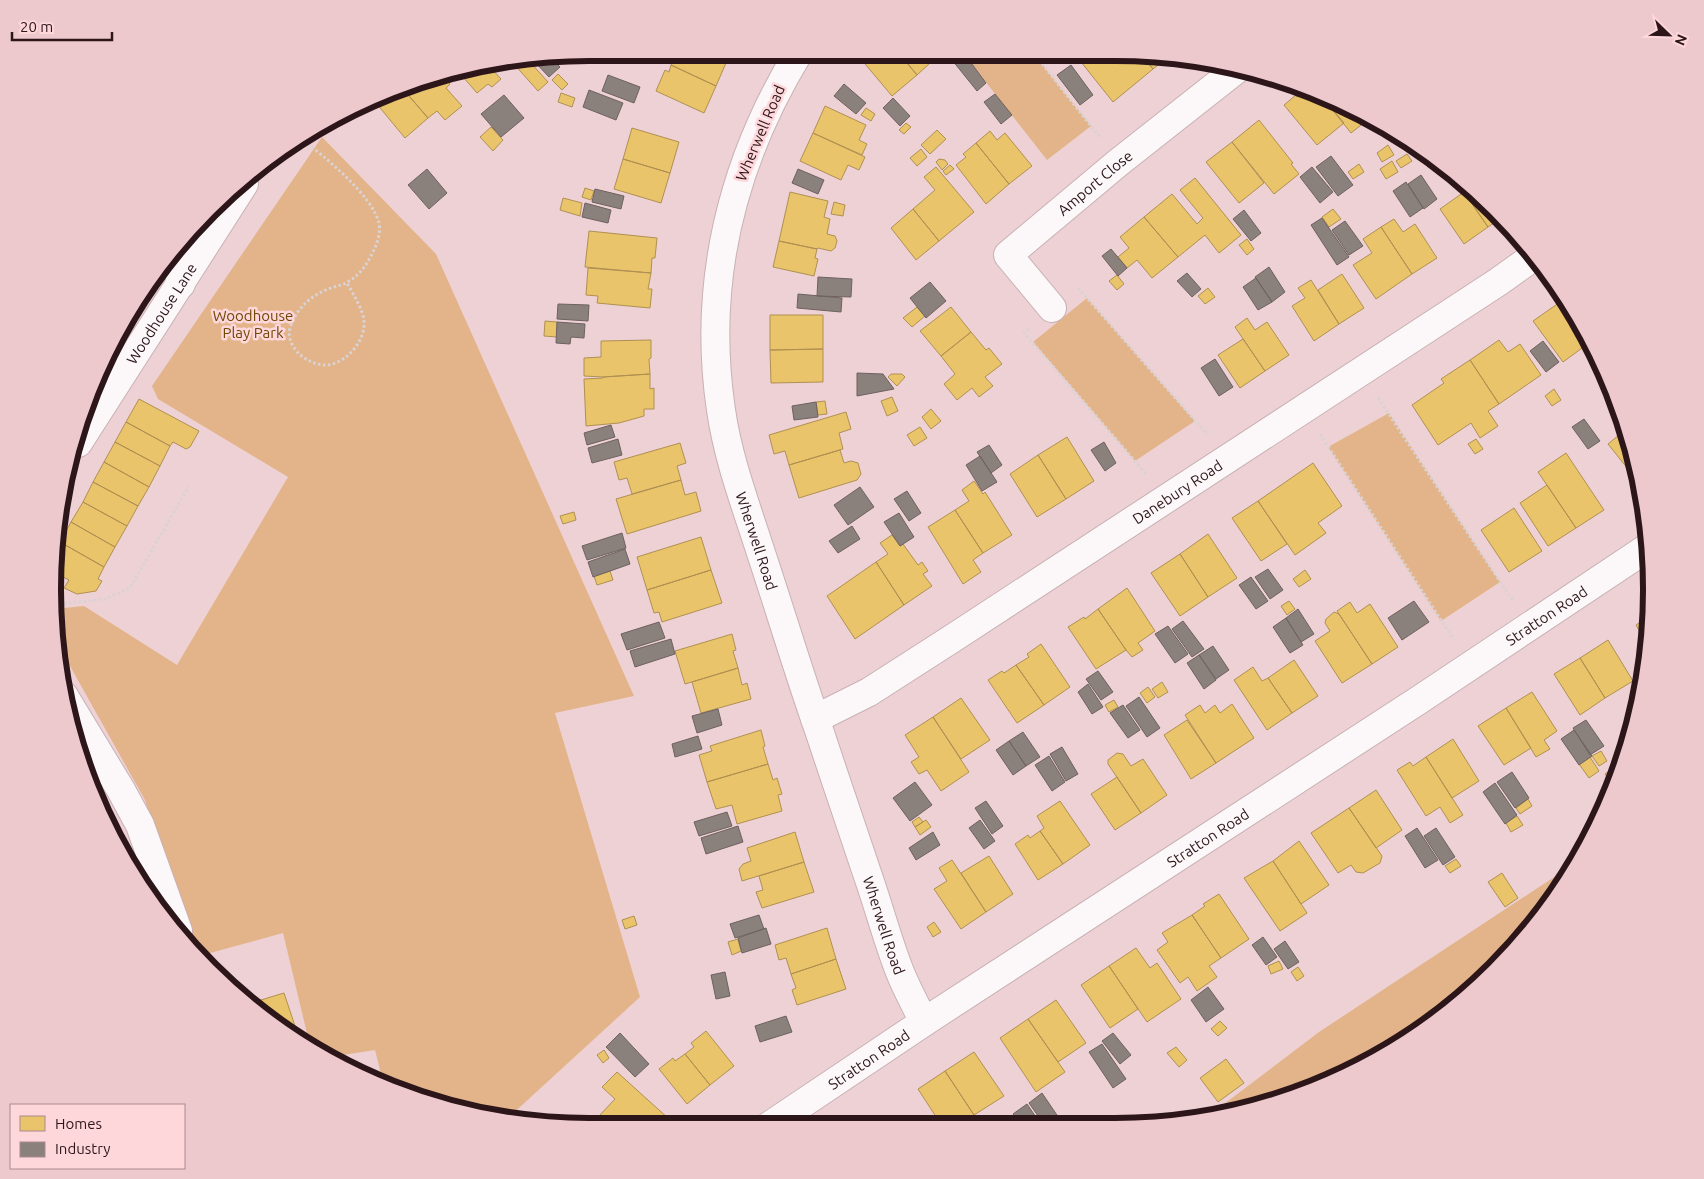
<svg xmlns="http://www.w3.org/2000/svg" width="1704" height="1179" viewBox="0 0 1704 1179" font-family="Ubuntu,sans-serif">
<rect width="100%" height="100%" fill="#edd1d4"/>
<path fill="#e3b489" d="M963,53H1033L1091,126L1047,160Z
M322,137L436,254L634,696L555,713L640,997L508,1118L484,1116L384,1086L375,1050L330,1057L310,1046L283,933L199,956L187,942L145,800L56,641L54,619L64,608L84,606L177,665L288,477L158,399L152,386Z
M1087,298L1195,421L1135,461L1033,342Z
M1389,413L1500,582L1441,621L1328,447Z
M1574,864L1561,888L1494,969L1413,1036L1352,1071L1219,1116L1207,1117L1319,1032Z"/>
<path fill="#e9c46a" stroke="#b09052" d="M677,52H720L729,56L716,86L671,65Z
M855,52H898L917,75L892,96Z
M898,52H942L917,75Z
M1093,52H1105L1107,55L1108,52H1114L1142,55L1153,69L1113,102L1081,62Z
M1142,55L1167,58L1153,69Z
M529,61L548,82L538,91L513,63Z
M502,64L494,71L489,66Z
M671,65L716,86L704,113L656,91L665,70L669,72Z
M489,66L501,79L492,87L488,84L477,93L457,70Z
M442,74L450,84L446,88L462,106L445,120L437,111L428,118L403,89Z
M558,74L568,84L562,90L552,80Z
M403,89L428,118L405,138L376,103L384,96Z
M1304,92L1323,98L1344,123L1317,145L1284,105L1296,95L1297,97Z
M561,93L575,98L572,107L558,102Z
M1323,98L1352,108L1358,112L1357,113L1365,122L1351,133Z
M825,106L866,125L859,140L867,144L862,155L813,133Z
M866,108L875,114L871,121L861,115Z
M1259,120L1293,163L1291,164L1299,174L1274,194L1232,142Z
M906,123L911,127L904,134L899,130Z
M491,127L503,140L493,151L480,137Z
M632,128L679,142L670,173L623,159Z
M937,130L946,139L930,154L921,145Z
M990,131L997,140L1005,133L1032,166L1009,184L976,143Z
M813,133L865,157L859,170L848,165L841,180L800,161Z
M1232,142L1264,183L1239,203L1206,162Z
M976,143L1009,184L986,204L956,165L966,157L963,154Z
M1388,145L1394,155L1382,162L1377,153Z
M921,149L927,157L917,166L910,158Z
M1407,154L1412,161L1401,168L1396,161Z
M623,159L670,173L661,203L614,189Z
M939,159L945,160L948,164L942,170L936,162Z
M1392,161L1398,172L1386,179L1380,169Z
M1359,164L1364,172L1353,179L1348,172Z
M950,165L954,169L946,175L943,171Z
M936,167L974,212L939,241L913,209L935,190L924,177Z
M1195,178L1241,235L1219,253L1205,235L1178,257L1144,217L1172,194L1197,224L1203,218L1180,190Z
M1462,181L1494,210L1501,218L1488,227L1464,192L1467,191L1461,182Z
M585,188L594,191L591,200L582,197Z
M790,192L828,201L824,217L830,219L827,234L835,236L837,241L835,248L831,251L818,248L817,249L779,241Z
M1464,192L1488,227L1464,244L1440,209Z
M563,198L582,203L580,216L560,210Z
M834,202L845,205L843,216L831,214Z
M913,209L939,241L916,260L891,228Z
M1333,209L1341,219L1329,227L1322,217Z
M1144,217L1178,257L1152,278L1137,260L1127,268L1118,257L1129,248L1120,237Z
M1394,219L1403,232L1415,224L1437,258L1412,274L1381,227Z
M1381,227L1412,274L1376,299L1353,265L1372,253L1363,239Z
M589,231L657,238L655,258H652L651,273L585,267Z
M1247,239L1254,249L1247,255L1239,245Z
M779,241L817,249L815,258L818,259L814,276L773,267Z
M588,268L651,273L648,289H652L650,308L597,303L598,296L586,295Z
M1342,274L1364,308L1339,324L1318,290Z
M1117,275L1124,284L1117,290L1109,281Z
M1311,280L1339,324L1314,341L1292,306L1305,298L1298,288Z
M1208,288L1215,297L1205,304L1198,296Z
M1563,300L1575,317L1589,343L1563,362L1533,321Z
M917,307L925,316L912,327L903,318Z
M951,307L971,332L941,356L920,331Z
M770,315H823V349L770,350Z
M1247,318L1255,330L1267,322L1289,355L1265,371L1235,327Z
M545,321L557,322V337L544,336Z
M971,332L986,350L989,348L1002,364L985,377L993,386L979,397L972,388L957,400L944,384L955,374L941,356Z
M1243,339L1265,371L1240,388L1218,355Z
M651,340V358L649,359L650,374L603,377L584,376V358L601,357V341Z
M1499,340L1508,352L1520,344L1541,375L1499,404L1470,360Z
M823,349V382L771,383L770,350Z
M1470,360L1499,404L1488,411L1498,426L1480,438L1471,423L1438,445L1412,405L1444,383L1441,379Z
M650,374V389L654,388V409H644V416L619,423L586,426L584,379L603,378V377Z
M891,374H902L905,377L897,386L888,377Z
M1554,389L1561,400L1552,406L1545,396Z
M892,397L898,411L887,416L881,401Z
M139,399L199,431L190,447L186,449L173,442L170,446L126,422Z
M825,401L827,414L818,415L816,402Z
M931,409L941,421L931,429L922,417Z
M846,412L851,429L839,433L843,449L789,465L785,451L774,454L769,435Z
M126,422L170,446L160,466L115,442Z
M920,427L927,438L914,446L907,435Z
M1625,430L1641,483L1640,484L1608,444Z
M1067,437L1094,481L1066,499L1038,455Z
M1476,439L1483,449L1475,454L1468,444Z
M115,442L160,466L149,487L104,462Z
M680,443L686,463L677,466L681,480L632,494L627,478L619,480L614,462Z
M840,450L844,463L851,461L858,463L861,474L857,480L799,498L789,465Z
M1566,453L1604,510L1576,528L1538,472Z
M1038,455L1066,499L1037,517L1010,474Z
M104,462L149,487L138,506L93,482Z
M1313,463L1342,506L1318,523L1326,533L1295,555L1258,501Z
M681,480L685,495L696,492L701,511L627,534L616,499Z
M974,481L983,494L985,492L1012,535L983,553L955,510L969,501L962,490Z
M93,482L138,506L127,526L83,502Z
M1547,485L1576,528L1548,546L1520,503Z
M1258,501L1287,544L1261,561L1232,518Z
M83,502L127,526L115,547L71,522Z
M1514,508L1542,551L1509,572L1481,530Z
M955,510L983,553L973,560L981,572L963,584L928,527Z
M574,512L576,520L563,524L560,516Z
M71,522L115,547L104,567L60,542Z
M1208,534L1237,578L1208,597L1180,554Z
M892,535L900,546L903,544L918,565L922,562L928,571L923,574L932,586L904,605L876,562L888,554L880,543Z
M701,537L711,570L647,590L637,557Z
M60,542L104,567L98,579L102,581L96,591L77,594L64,588L69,580L55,573L56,548Z
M1180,554L1208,597L1180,616L1151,573Z
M876,562L904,605L855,639L827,596Z
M711,570L722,603L662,622L659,612L654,613L647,590Z
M1305,570L1311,579L1299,587L1293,579Z
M610,571L613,580L597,585L594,576Z
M1127,588L1155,631L1138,643L1143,650L1132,657L1126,650L1098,609Z
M1289,601L1295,609L1287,615L1281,606Z
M1350,602L1357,613L1370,604L1398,647L1372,664L1337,611Z
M1098,609L1126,650L1096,669L1068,627L1084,617L1085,619Z
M1334,612L1339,614L1372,664L1342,683L1315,641L1330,631L1325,623L1326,619Z
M1649,616L1646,642L1636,625Z
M732,634L736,650L733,651L738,668L685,684L675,651Z
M1608,640L1633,681L1605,698L1580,658Z
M1041,644L1070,687L1044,705L1016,665L1029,657L1027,654Z
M1580,658L1605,698L1580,715L1554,674Z
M1294,660L1318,696L1292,713L1268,678Z
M1016,665L1044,705L1017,723L988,680L1002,671L1004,673Z
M1253,667L1262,681L1268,678L1292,713L1267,730L1234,680Z
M738,668L742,685L747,683L751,699L701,713L692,682Z
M1162,682L1168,692L1158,698L1152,689Z
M1148,687L1155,697L1147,703L1140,693Z
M1532,692L1557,731L1544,740L1550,749L1536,757L1506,708Z
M961,698L990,740L961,759L933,717Z
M1114,700L1118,707L1109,712L1105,705Z
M1232,704L1254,738L1216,763L1185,715L1200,705L1205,713L1215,705L1220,713Z
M1506,708L1531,748L1504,765L1478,726Z
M933,717L969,772L941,791L927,770L919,774L911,762L919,757L905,735Z
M1187,720L1216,763L1191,779L1164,735Z
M761,730L765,746L763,747L768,764L707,782L699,755L712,751L710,746Z
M1453,739L1479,781L1452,798L1426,757Z
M1601,751L1607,761L1599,766L1592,756Z
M1117,753L1123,754L1131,766L1143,759L1167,795L1141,813L1108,764V760Z
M1426,757L1463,815L1450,823L1440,807L1426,816L1397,770L1410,762L1413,766Z
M1590,757L1599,771L1589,778L1579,764Z
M768,764L773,780L777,778L782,794L778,795L782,811L737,824L732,805L716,809L707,782Z
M1612,769L1617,775L1612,784L1605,774Z
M1117,777L1141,813L1115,830L1091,794Z
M1376,790L1402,830L1376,848L1349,808Z
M1528,799L1532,806L1520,814L1516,808Z
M1060,801L1090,845L1063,864L1040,831L1044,828L1037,816Z
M1349,808L1382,856L1380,863L1363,873L1356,872L1351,865L1338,873L1311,833Z
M1517,816L1523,825L1511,832L1506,823Z
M919,817L923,822L915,827L912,822Z
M926,820L931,827L920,835L915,827Z
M1040,831L1063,864L1038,880L1015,844L1028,835L1030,838Z
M795,832L804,862L742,881L739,869L743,864L751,861L747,848Z
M1299,841L1329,885L1301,904L1273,861Z
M989,856L1013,894L986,912L961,873Z
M1456,859L1461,866L1450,873L1445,866Z
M952,860L986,912L961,929L934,889L947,881L939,868Z
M1273,861L1307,913L1280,931L1244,878Z
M804,862L814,892L762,908L756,892L763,890L759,876Z
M1502,873L1518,898L1505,907L1488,882Z
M1219,894L1249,939L1221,958L1192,915L1205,906L1203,904Z
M1192,915L1221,958L1209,966L1217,977L1197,991L1188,977L1180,983L1157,950L1168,942L1162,933Z
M634,916L637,925L625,929L622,920Z
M934,922L941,932L933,937L927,927Z
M827,928L836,959L791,974L786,958L779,960L775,945Z
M738,939L741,951L732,955L728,942Z
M1136,948L1150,968L1157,963L1181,999L1147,1022L1109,966Z
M836,959L846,989L797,1005L792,990L796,988L791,974Z
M1279,961L1283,969L1271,974L1268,966Z
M1109,966L1138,1009L1110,1028L1081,985Z
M1298,967L1304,976L1297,981L1291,972Z
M284,993L296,1029L286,1032L251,1003Z
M1056,1000L1086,1043L1058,1062L1028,1019Z
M1028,1019L1065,1072L1036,1092L1000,1038Z
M1220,1021L1227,1028L1218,1036L1211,1029Z
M706,1031L734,1066L710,1085L685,1054L694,1047L691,1043Z
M1176,1047L1187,1060L1179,1067L1167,1053Z
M604,1050L609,1058L603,1063L597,1055Z
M974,1052L1004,1096L974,1115L945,1071Z
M685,1054L710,1085L687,1104L659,1069L673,1058L675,1061Z
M1226,1059L1244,1083L1218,1102L1200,1078Z
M945,1071L974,1115L964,1122L967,1126H942L918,1089Z
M617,1072L669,1119L662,1126H606L608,1125L599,1116L615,1099L602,1087Z
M595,1116L606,1126H585Z"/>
<path fill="#8a817c" stroke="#6e615f" d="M951,52H963L986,83L977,91L948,55Z
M551,58L560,67L549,77L533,60Z
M1071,65L1093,95L1080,105L1057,75Z
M608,75L640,87L634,103L602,91Z
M844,84L866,103L856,114L834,96Z
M589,90L623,103L616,120L583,107Z
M995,94L1012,115L1001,124L984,102Z
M504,95L524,118L501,137L481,114Z
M893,98L910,116L900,126L883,108Z
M1391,132L1411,145L1404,150Z
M1331,156L1353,185L1338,196L1316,167Z
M1312,167L1333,192L1320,203L1300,177Z
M427,169L447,193L429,209L408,185Z
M798,169L824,180L818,194L792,183Z
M1421,175L1437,199L1424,209L1408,184Z
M1406,182L1423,208L1410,217L1393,191Z
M595,189L624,196L621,209L592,202Z
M585,203L611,210L608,223L582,217Z
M1244,210L1261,233L1251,241L1233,219Z
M1322,218L1349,257L1337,265L1311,225Z
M1345,221L1363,246L1349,255L1332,230Z
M1111,249L1127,268L1118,276L1102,256Z
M1269,267L1285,292L1272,302L1255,277Z
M1187,273L1201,289L1192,297L1177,281Z
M818,277L852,279L851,297L817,296Z
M1256,278L1272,302L1258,310L1243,287Z
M930,282L946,301L926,318L910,298Z
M798,294L842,298L841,312L797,308Z
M558,304L589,305L588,321L557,319Z
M557,322L585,324L584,338L571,337L570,344L556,343Z
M1543,341L1559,362L1546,372L1530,351Z
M1215,359L1233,387L1219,396L1201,368Z
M857,373L883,374L894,389L857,396Z
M816,402L818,417L794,420L792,406Z
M1584,419L1600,441L1588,449L1572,427Z
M611,425L615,437L587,445L584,433Z
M618,439L622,455L592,463L588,448Z
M1104,442L1116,463L1105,471L1091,450Z
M989,445L1002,465L991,473L977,452Z
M980,456L997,482L982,491L966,465Z
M860,487L874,507L848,525L834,505Z
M907,491L921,513L909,521L894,499Z
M899,513L914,537L900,546L884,522Z
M852,526L860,539L838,553L829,541Z
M622,533L626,548L587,560L582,546Z
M625,549L630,564L593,577L588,562Z
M1268,569L1283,590L1270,599L1255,577Z
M1251,577L1268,601L1256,609L1239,585Z
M1414,601L1429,622L1402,640L1388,618Z
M1298,609L1314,634L1301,642L1286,618Z
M1286,618L1303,645L1290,653L1273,627Z
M1183,621L1204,649L1192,657L1172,629Z
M659,622L665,638L627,650L621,634Z
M1168,626L1188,654L1175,663L1155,634Z
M671,639L675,654L635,667L630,651Z
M1213,646L1229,670L1216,679L1199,655Z
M1199,655L1216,680L1204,689L1187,663Z
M1098,671L1113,692L1101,700L1086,679Z
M1088,684L1103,707L1092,714L1078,692Z
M1139,697L1160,728L1147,737L1126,706Z
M1123,705L1140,730L1128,738L1110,713Z
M718,709L722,725L697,733L692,716Z
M1586,720L1604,746L1590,755L1573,728Z
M1574,730L1592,756L1579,765L1561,739Z
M1023,732L1040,757L1026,766L1009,741Z
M698,736L702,749L675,757L672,744Z
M1009,741L1026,766L1013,775L996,750Z
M1062,747L1078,774L1066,781L1050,754Z
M1049,756L1065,782L1052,791L1035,765Z
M1512,772L1529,798L1515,808L1497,782Z
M915,782L932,805L910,821L893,798Z
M1495,783L1517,815L1505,824L1483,792Z
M986,801L1003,826L992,834L975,808Z
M727,812L732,826L699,836L694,822Z
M980,820L995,841L984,849L969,828Z
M738,826L743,842L706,854L701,838Z
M1417,828L1438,860L1425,868L1405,836Z
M1436,828L1455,857L1443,865L1424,836Z
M933,832L940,845L916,860L909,848Z
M759,915L764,929L735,938L730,924Z
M766,928L771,944L742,953L738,938Z
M1263,937L1277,957L1266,965L1252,945Z
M1285,941L1299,962L1288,969L1274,949Z
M725,972L730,996L716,999L711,975Z
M1208,987L1224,1009L1206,1022L1191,1000Z
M786,1016L792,1032L760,1042L755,1026Z
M620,1033L649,1064L635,1077L606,1047Z
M1113,1033L1131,1055L1120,1064L1102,1041Z
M1102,1044L1126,1079L1113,1088L1089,1052Z
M1042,1093L1063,1124L1060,1126H1045L1029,1103Z
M1027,1104L1042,1126H1022L1013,1114Z"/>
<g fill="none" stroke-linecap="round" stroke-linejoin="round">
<g stroke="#c8b1b4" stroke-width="30">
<g id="minor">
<path id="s1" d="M799,52C732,162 702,283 721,410C728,459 746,506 761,553C781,613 799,674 820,733C836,782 853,831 869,879C879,908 887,938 898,967C905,986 915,1004 924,1022"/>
<path d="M174,250L181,284"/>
<path id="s2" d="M1052,308L1008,255L1119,162L1237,69"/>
<path id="s3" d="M78,443L244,184"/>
<path d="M64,696L121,790L140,825L178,931"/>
<path id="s4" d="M815,719L869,692L950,640L1498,282L1533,257"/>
<path id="s5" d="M769,1126L924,1022L1419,700L1647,548"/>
</g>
</g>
<path stroke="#dbd2d3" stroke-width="3" stroke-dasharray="2.5 2.5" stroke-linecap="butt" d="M1033,52L1101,139
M300,138C323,155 372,195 379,223C381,233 377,244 373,252C367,264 361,274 349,281C343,286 335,286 328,289C311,296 298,307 291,325C283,345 306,365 325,365C345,365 366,341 364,321C363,309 353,294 347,283
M1078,288L1208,435
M1029,329L1024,333L1147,475
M1378,398L1513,601
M1320,434L1454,640
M54,605L105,599L130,588L189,486"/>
<use href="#minor" stroke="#fcf8f9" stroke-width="28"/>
</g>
<g text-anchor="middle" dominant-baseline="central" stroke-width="5" stroke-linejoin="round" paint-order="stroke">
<g font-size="15" fill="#2c161a" stroke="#fed7db">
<text transform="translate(760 133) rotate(-67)">Wherwell Road</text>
<text stroke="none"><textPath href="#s2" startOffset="182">Amport Close</textPath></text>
<text stroke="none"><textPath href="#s3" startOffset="154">Woodhouse Lane</textPath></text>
<text stroke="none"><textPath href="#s4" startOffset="428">Danebury Road</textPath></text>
<text stroke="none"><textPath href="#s1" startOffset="510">Wherwell Road</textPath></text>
<text stroke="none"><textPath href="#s5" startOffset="930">Stratton Road</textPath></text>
<text stroke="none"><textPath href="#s5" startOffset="525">Stratton Road</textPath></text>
<text stroke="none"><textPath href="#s1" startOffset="915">Wherwell Road</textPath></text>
<text stroke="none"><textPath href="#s5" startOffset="120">Stratton Road</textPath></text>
</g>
<g font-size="15" fill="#704704" stroke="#fed7db">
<text x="253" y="315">Woodhouse<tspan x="253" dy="17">Play Park</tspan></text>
</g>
</g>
<path d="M0 0H1704V1179H0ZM589 61H1115A528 528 0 0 1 1643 589V590A528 528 0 0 1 1115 1118H589A528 528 0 0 1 61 590V589A528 528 0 0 1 589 61Z" fill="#edc8cc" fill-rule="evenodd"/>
<path fill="none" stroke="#2c161a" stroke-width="6" d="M589 61H1115A528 528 0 0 1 1643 589V590A528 528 0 0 1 1115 1118H589A528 528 0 0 1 61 590V589A528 528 0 0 1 589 61Z"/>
<rect x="10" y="1104" width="175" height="65" fill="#fed7db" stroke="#aa8a8e"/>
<rect x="20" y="1116" width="25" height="15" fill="#e9c46a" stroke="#aa8a8e"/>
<text x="55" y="1129" font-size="15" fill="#2c161a">Homes</text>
<rect x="20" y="1142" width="25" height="15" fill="#8a817c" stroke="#aa8a8e"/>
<text x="55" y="1154" font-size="15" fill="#2c161a">Industry</text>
<g transform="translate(1669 35) rotate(113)" stroke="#fed7db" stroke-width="4" paint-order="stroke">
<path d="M0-4L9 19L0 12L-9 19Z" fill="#2c161a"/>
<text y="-8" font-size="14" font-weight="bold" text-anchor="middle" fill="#2c161a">N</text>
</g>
<path d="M12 32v8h100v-8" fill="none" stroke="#2c161a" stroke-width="2.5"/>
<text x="20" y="32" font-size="15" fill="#2c161a" stroke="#fed7db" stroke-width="4" paint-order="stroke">20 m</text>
</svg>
